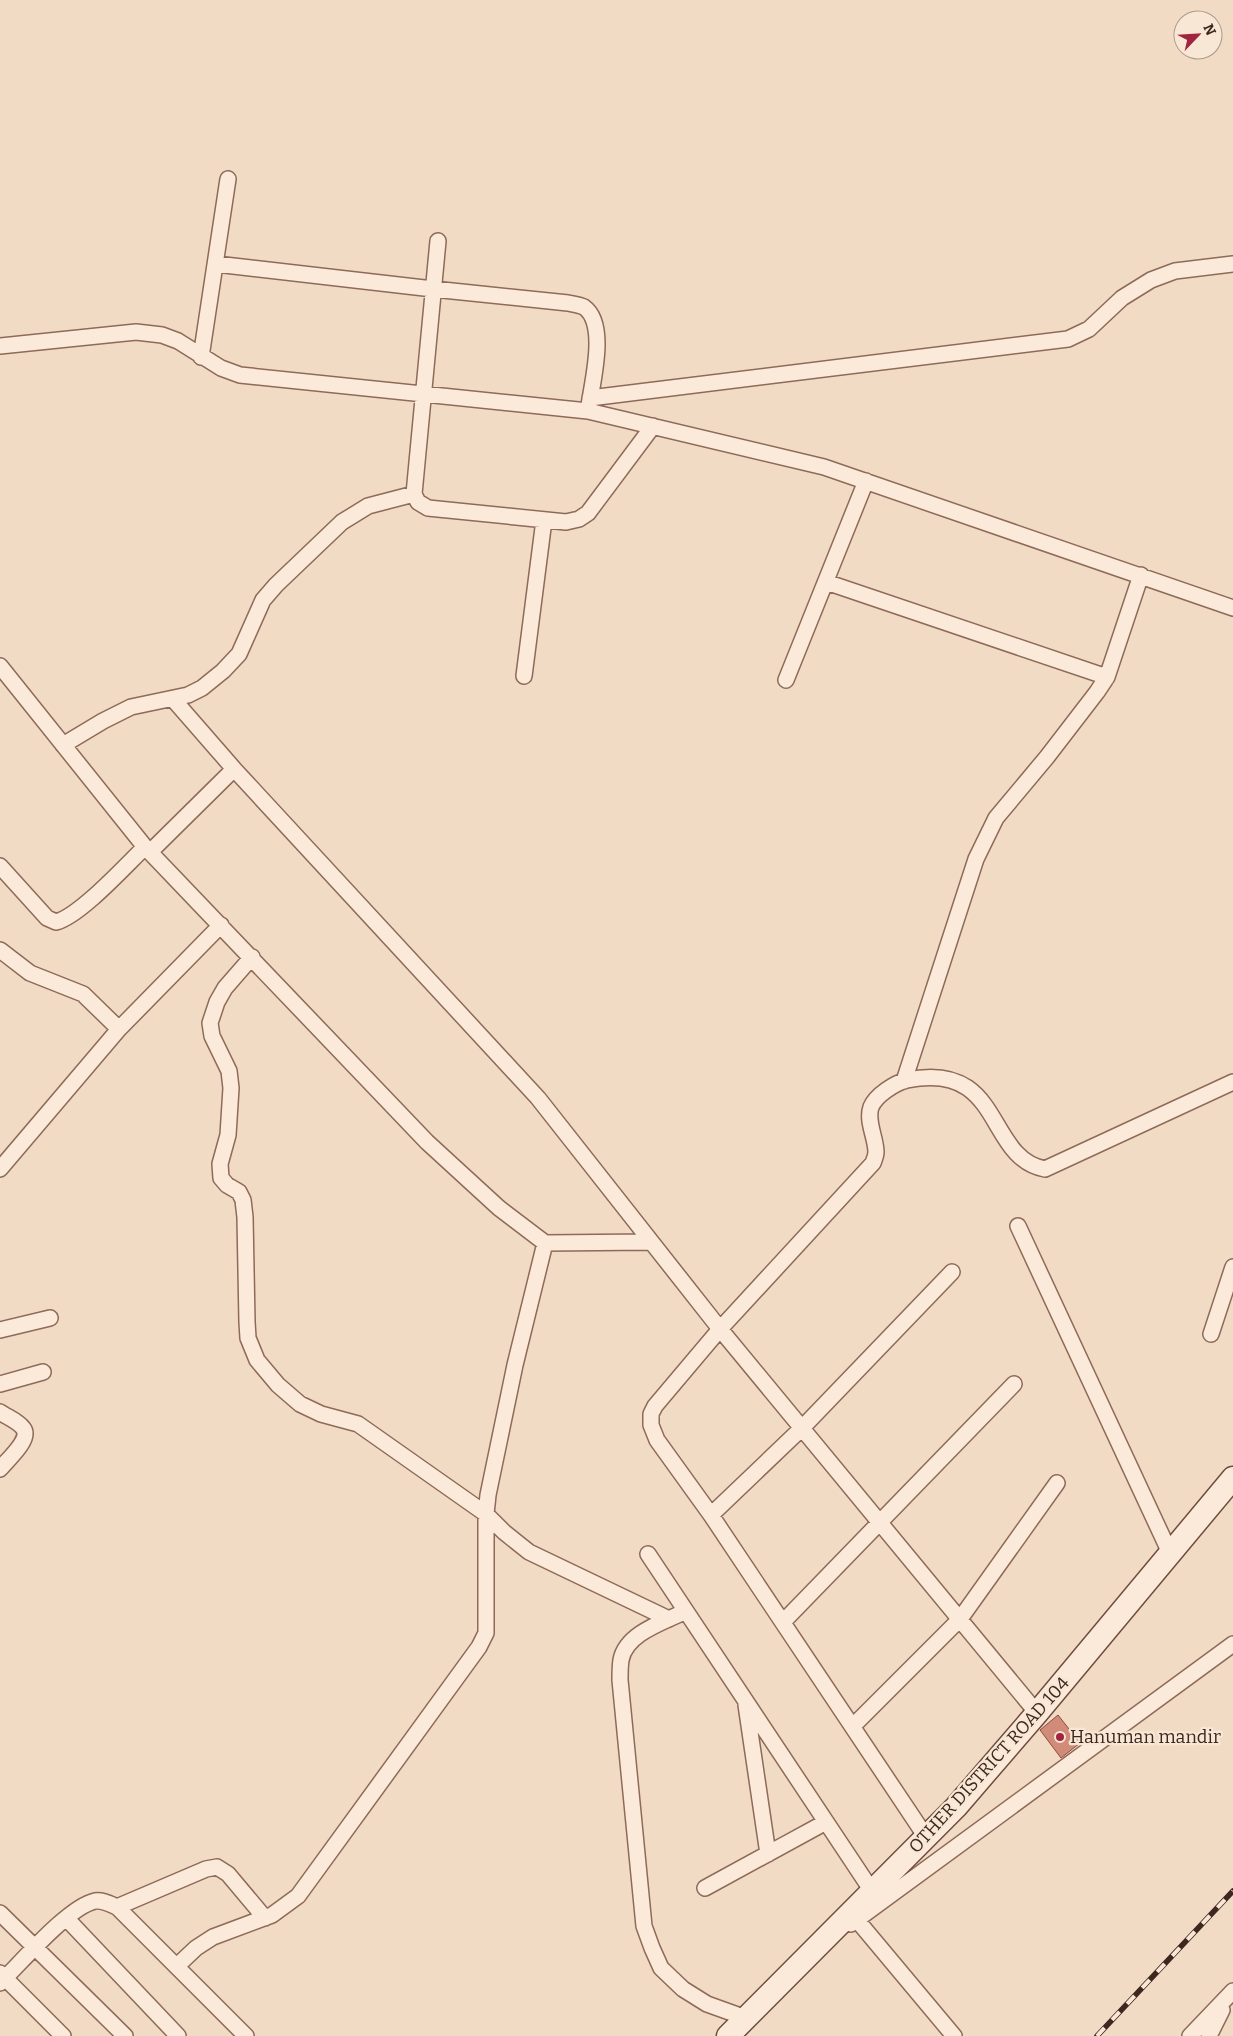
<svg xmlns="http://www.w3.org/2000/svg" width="1233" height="2036" viewBox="0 0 1233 2036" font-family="Bitter,serif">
<rect width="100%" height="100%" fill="#f1dbc5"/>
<path fill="#d18b79" stroke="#8e4d3e" d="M1058,1715L1080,1743L1061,1758L1040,1730Z"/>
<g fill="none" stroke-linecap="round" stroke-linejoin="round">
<g stroke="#8e6a59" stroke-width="18">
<path id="street" d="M438,241L414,494L418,502L428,508L566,522L579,519L588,513L653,426
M216,264L433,289L568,303C573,304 580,305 584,307C608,324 592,382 589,406
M0,346L136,332L162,335L178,341L221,368L240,375L588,411L824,467L1233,608
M201,357L228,179
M590,398L1068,339L1089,329L1122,298L1151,280L1175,271L1233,264
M826,582L1107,677
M0,666L145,847L427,1142L499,1208L545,1243L650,1242
M524,676L544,520
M786,680L866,481
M173,699L234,769L538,1098L720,1329L1037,1713
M63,745L103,721L131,707L188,695L202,688L223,671L239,654L263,600L276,585L342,522L368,506L414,494
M150,852L234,769
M0,866L47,918L56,922C80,916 126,865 145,847
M0,950L30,973L83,994L119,1029
M252,957L225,988L217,1002L210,1023L212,1036L229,1071L231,1088L228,1135L220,1164L221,1178L227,1185L239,1192L243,1200L245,1217L247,1322L248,1338L257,1360L278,1385L300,1404L321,1414L358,1424L486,1514L504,1532L529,1552L669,1619
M904,1081L976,859L996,818L1047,757L1097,692L1107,677L1141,575
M0,1169L119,1029L221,925
M1018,1226L1170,1553
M0,1330L50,1318
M1211,1334L1233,1267
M0,1384L43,1372
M0,1412C7,1417 18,1421 23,1428C32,1439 7,1460 0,1469
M711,1515L802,1428L952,1272
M648,1554L872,1891
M686,1611C664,1622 626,1633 621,1660C620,1666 620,1673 620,1680L644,1926L652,1948L661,1968L683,1989L707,2004L746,2018
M783,1622L1014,1384
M746,1705L768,1854
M853,1726L960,1619L1057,1483
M926,1837L711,1515L657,1440L651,1425V1414L655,1406L720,1329L873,1163C874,1160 876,1156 876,1152C876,1138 866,1121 871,1107C876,1095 895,1083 907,1080C1004,1060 985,1158 1045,1169L1233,1082
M705,1888L826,1822
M117,1907L206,1869L217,1867L228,1874L265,1918
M0,1913L125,2036
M67,1919L178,2036
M857,1920L954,2036
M851,1924L1233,1644
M177,1966L196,1948L213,1937L272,1915L298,1896L479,1647L486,1633V1514L488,1495L515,1365L545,1243
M0,1973L63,2036
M0,1983C21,1963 68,1907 95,1901C103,1900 110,1904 117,1907L246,2036
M1190,2036L1233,1991
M1209,2036L1222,2010"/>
</g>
<g stroke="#6f4b3d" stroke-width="25">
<path id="secondary" d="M728,2036L956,1807L1037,1713L1233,1478"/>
</g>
<use href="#street" stroke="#fbead9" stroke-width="15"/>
<use href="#secondary" stroke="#fbead9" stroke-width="22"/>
<g stroke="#3d271e" stroke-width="5.5">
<path id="rail" d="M1097,2036L1233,1891"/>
</g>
<use href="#rail" stroke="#f8e7d5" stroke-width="4" stroke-dasharray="11" stroke-linecap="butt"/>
</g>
<circle fill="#a12540" stroke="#f8e7d5" stroke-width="2" cx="1060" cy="1737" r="5"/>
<g text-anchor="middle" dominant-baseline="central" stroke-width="4.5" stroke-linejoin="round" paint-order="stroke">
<g font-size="18" fill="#3d271e" stroke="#f8e7d5" text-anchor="start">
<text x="1070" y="1737">Hanuman mandir</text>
</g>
<g font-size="18" fill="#3d271e" stroke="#f8e7d5">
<text transform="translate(989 1765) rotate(-48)">OTHER DISTRICT ROAD 104</text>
</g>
</g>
<g transform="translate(1198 35) rotate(65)"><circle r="24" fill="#f8e7d5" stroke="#ad9a8c"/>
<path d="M0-4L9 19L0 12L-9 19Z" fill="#a12540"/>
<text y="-8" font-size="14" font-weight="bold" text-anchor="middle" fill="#3d271e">N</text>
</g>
</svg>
